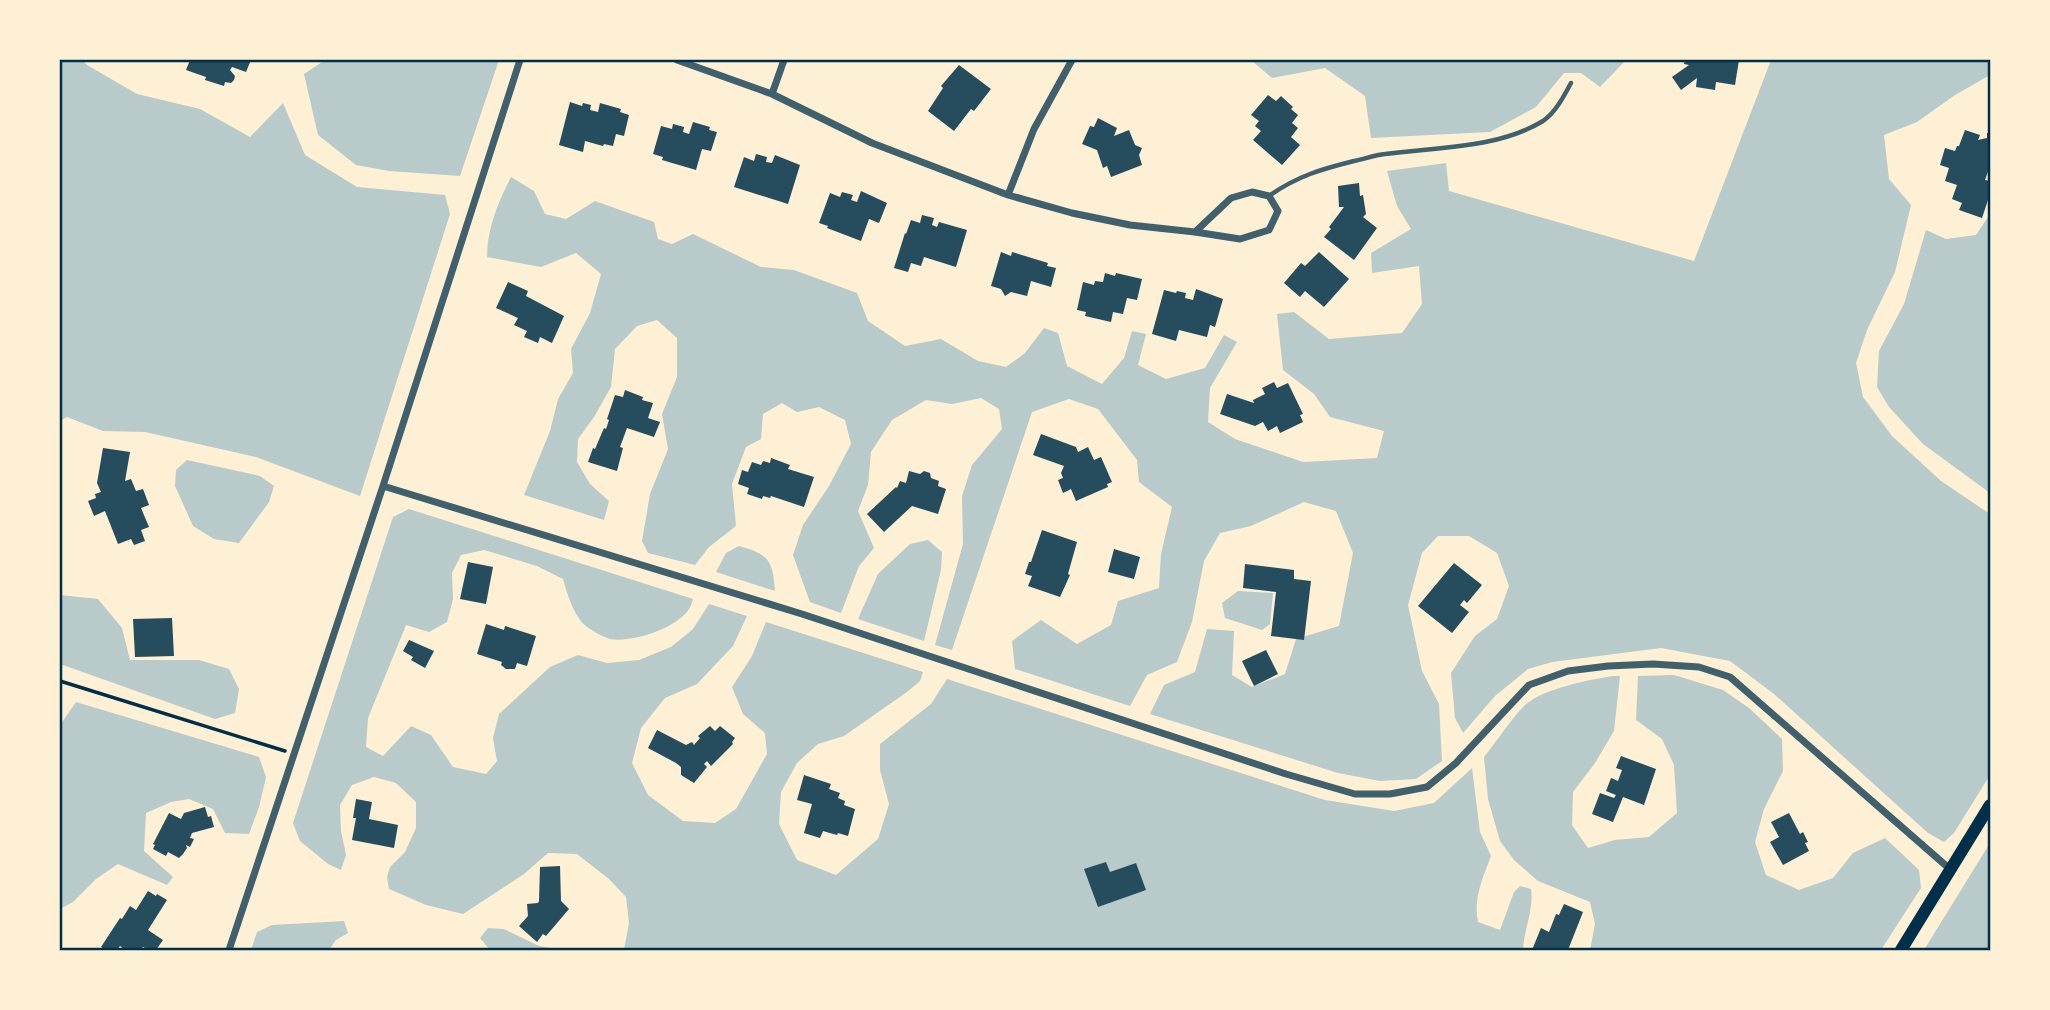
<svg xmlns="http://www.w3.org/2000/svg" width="2050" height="1010" viewBox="0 0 2050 1010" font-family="Karla,sans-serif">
<rect width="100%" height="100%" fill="#fdf0d5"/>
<path fill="#b9caca" d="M60,60H82L87,65L137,94L200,109L250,137L283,103L305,155L357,187L445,195L450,214L360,496L256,457L145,432L103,431L67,417L60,421Z
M325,60H499L460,176L389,171L356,165L318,135L304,74Z
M1253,60H1626L1600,87L1581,73H1564L1536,107L1490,132L1371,138L1365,96L1325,68L1272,78L1252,61Z
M1771,60H1990V75L1955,95L1917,122L1884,135L1889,179L1911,205L1895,272L1867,330L1856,363L1863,397L1892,436L1941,481L1990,514V775L1954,833L1944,842L1928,833L1774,694L1730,661L1661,648L1552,662L1528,669L1495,696L1463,733L1455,718L1451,673L1475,636L1497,619L1509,586L1497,553L1469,536H1438L1422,553L1408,605L1422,671L1439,704L1442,761L1416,779L1380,781L1338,773L1150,714L1164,685L1195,672L1207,629L1234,631L1232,675L1252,687L1285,674L1296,639L1339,626L1353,553L1336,511L1304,502L1251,526L1220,533L1204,561L1192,622L1177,662L1147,675L1130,706L1015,669L1012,641L1041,620L1077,644L1111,625L1118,601L1159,588L1161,554L1172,507L1139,482L1137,460L1098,409L1069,399L1032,412L952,650L935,645L963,544L962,496L972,465L1002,429L999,409L981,398L952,404L926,400L892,420L871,452L868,485L858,511L874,548L859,566L841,613L810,602L793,555L803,525L829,486L851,444L845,420L819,407L797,412L782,403L763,414L761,439L746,447L732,484L736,526L709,547L695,565L648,553L642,541L650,494L668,449L662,414L677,377V338L657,320L637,326L615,349L611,387L594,417L578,439L577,462L590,484L609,501L604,520L524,495L550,431L558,399L573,373L571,349L590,313L601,274L576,253L541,267L487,257C487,229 498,202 511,177L534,191L545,214L566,219L595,201L654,222L658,239L672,244L693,234L761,267L794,270L857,293L868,321L905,346L941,339L978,361L1006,367L1025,353L1044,328L1058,333L1067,366L1102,384L1124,358L1132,331L1146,334L1138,365L1166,379L1205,368L1224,335L1237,342L1210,388L1208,422L1235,439L1303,462L1377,458L1384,431L1330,417L1314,394L1283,370L1277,314L1294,312L1329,339L1402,333L1422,304L1419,266L1372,273L1371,253L1411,229L1397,206L1387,171L1446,163L1449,191L1694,261Z
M1990,214V493L1923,444L1889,407L1877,387L1879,351L1904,304L1926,230L1946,239L1976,235Z
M187,460L260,476L274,486L269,502L239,543L214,539L193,526L175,486L176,470Z
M409,509L693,599C692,602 691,606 689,609C677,628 632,643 610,639C603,637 592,631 586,626C574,617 567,593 563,579L537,566L484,550L461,555L452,573L453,599L447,622L429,632L406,625L368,718L366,747L383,756L411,726L431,735L453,767L486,774L497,761L493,738L499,714L550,667L578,655L607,663L639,660L671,647L693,629L709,604L747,616L733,646L697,684L665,698L641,728L632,763L648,795L683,821L715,823L736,809L767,754L765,733L743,714L732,687L752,656L766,622L923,672L920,681L907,692L844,736L818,744L797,763L781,792L779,824L797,860L836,875L878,839L889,804L880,770V744L931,704L947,679L1325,800L1394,811L1434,803L1472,768L1480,832L1491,856C1483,877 1473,899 1478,922L1500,930L1514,892L1520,886L1531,889C1534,909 1524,930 1523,950H624L629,923L626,897L609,879L577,854L548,853L524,874L463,914L426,905L389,889L387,877L390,867L405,852L416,828V802L396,783L374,777L352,785L340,805L341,831L346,855L341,870L328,864L300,841L293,823L393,517Z
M928,540L942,552L941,570L924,641L858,619L878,574L910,544Z
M739,546C769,554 773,561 775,591L716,572L726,553Z
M1238,591L1273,593L1270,624L1262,630L1225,618L1222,603Z
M60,595L98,599L122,628L130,660H199L229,669L239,689L235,713L215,719L60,664Z
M1674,675L1723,690L1749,708L1782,739L1783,771L1764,809L1755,842L1766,875L1799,890L1833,878L1853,853L1885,838L1919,870L1921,888L1881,950H1590L1595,924L1590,902L1538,881L1514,860L1500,841L1488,799L1484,757C1497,741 1511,719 1525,705C1545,688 1588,680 1613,676H1620L1614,731L1595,763L1573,792L1572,825L1588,848L1615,840L1649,837L1677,813L1674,765L1662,739L1636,720L1638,676Z
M76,702L259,757L266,777L259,807L249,834L225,833L213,809L189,799L171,802L146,813L144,851L173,877L167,885L118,864L96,879L73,902L60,909V825L62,813L60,725Z
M1990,843V950H1924Z
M344,921L348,933L336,940L329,950H251L257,932L272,925Z
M488,928L504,929L539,946L563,950H490L480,938Z"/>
<path fill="#264d5e" d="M190,60H251L246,72L232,67L230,70L235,76L234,80L231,83L225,82L224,86L205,80L206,77L186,70Z
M1685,60H1739L1735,85L1716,82L1715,90L1696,87L1697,78L1681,90L1672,77L1689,65L1684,64Z
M959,65L991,89L974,111L971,109L954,131L928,111L943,88L941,86Z
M1268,95L1276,101L1281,96L1293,107L1291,109L1298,115L1292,123L1298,128L1291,137L1300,145L1282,165L1253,140L1261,131L1255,126L1259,121L1251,115Z
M570,102L582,106L583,103L591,105L590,110L598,112L600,103L621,109L620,112L629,115L624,136L616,134L613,146L604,144L603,146L585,141L583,152L559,145Z
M1098,118L1117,128L1114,136L1129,130L1135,145L1142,148L1139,155L1142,165L1111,177L1107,166L1103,168L1097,150L1082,144L1090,126L1094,127Z
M693,122L710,127L709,130L717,132L711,151L702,149L696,170L662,160L663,157L653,154L661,126L672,129L673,124L684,127L683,132L689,134Z
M1965,130L1980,135L1978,140L1987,138V133H1990V166L1985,180L1990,181V201L1988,200L1982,218L1959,210L1962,203L1952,199L1957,185L1945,181L1949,168L1940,165L1945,148L1955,151L1957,146H1959Z
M756,154L767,157L766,162L772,163L775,155L800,165L788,204L734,187L744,157L754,161Z
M1359,183L1360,196L1363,195L1366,214L1363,217L1377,228L1354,260L1324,237L1331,229L1329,227L1344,207H1339L1338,186Z
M861,191L887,203L879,223L869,219L861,241L827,228L828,226L819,223L830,193L840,197L842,192L853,195L851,200L857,202Z
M922,215L934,218L932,225L937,227L939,222L967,230L956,267L924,257L921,266L911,263L908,272L894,268L905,233L906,234L911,220L920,223Z
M1001,252L1011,256L1012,252L1048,263L1047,266L1056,268L1051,287L1031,281L1027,296L1011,292L1005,296L1001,289L991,286Z
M1319,252L1349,279L1324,307L1305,291L1300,297L1284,283L1301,263L1305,266Z
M1105,273L1115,276L1116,273L1142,279L1137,300L1127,298L1123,314L1113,312L1111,322L1085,316L1086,312L1077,310L1083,282L1094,285L1095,281L1103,282Z
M508,282L528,291L526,296L564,316L552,343L540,337L538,343L524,337L527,331L514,325L518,318L496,308Z
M1196,289L1223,299L1215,327L1210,325L1207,337L1179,330L1176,341L1152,334L1164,290L1176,293L1177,291L1186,293L1185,298L1193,300Z
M1274,382L1277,388L1288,383L1303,414L1300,415L1303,422L1280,433L1277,426L1268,431L1263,422L1255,426L1220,414L1227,394L1254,403L1253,400L1265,394L1262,388Z
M625,390L643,397L642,400L653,403L648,418L660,422L654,437L627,428L620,447L623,448L617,471L588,462L593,448L595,449L604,428L606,429L609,420L607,419L615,395L623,397Z
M1041,434L1076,447L1078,452L1088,447L1094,460L1101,457L1112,482L1107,484L1108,487L1076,501L1071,489L1063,493L1058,480L1063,478L1061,473L1064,466L1033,455Z
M103,448L130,452L125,481L131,479L136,491L143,489L149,505L141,508L149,527L141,530L145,541L134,545L131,539L118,544L105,511L94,516L88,501L96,498L95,494L101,492L97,483Z
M771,458L790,465L788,469L814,477L804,507L771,496L770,498L763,496L762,499L747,494L749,488L738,484L742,470L748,472L752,462L761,465L763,461L770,463Z
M909,471L920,474L924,471L930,473L931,478L939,481L938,486L946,489L938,514L912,506L884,532L867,514L896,487L897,488L900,481L906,483Z
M1042,530L1077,542L1068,574L1070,575L1060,597L1028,586L1032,576L1025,574L1029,562H1031Z
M1114,549L1140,557L1134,579L1108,572Z
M468,562L493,567L486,604L460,599Z
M1454,563L1482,585L1467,603L1464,600L1460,605L1469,612L1452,633L1418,606Z
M1245,564L1294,570V579L1311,581L1304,640L1271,636L1276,592L1243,588Z
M172,618L174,656L135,657L133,619Z
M486,624L504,630L505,626L536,636L527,666L517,663L515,669H506L501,665L502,662L477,654Z
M409,640L434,651L425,668L411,660L413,657L403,651Z
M1266,650L1278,674L1254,686L1242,661Z
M710,726L715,731L720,726L735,738L732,742L733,744L711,766L707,761L704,764L707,767L694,783L681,775V767L676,763L648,748L657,730L686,745L692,742L694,745L700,738L698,736Z
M1621,756L1656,769L1644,805L1623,797L1613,822L1592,814L1600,793L1614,798L1616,795L1606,791L1611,778L1618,781L1622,770L1616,768Z
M804,775L831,784L829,789L840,793L838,798L845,801L844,805L855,809L848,836L838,833L837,835L823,831L820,838L804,833L812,804L797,800Z
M356,799L372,802L369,819L398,825L394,848L352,840L356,818H353Z
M205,807L208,817L211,816L214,827L192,833L190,838L194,839L190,847L186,845L187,848L183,854L179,858L168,852L166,856L153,849L155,845L153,844L169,813L181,819L184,813Z
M1789,813L1800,834L1803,832L1808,842L1805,843L1809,851L1783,865L1770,842L1779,837L1771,822Z
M1106,862L1110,872L1136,863L1146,890L1098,907L1084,869Z
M560,866L561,901L569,909L546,936L543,934L537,942L519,926L528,916L527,904L538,903L539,901L540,867Z
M148,891L156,896L157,894L167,900L148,930L163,940L156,950H149L143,947L140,950H123L124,949L120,946L117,950H106L101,947L120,918L122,919L130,906L136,910Z
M1564,904L1583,912L1568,950H1532L1541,928L1549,932L1556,914L1559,915Z"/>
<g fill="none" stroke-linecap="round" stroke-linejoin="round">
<path stroke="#003049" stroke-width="3.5" d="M60,681L285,751"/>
<path stroke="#3f606c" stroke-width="4.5" d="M1269,196C1297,176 1322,169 1354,161C1364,159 1375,155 1385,154C1436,147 1497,149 1543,121C1556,112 1564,96 1571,83"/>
<path stroke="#3f606c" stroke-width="7" d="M677,60L772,94L872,143L1008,195L1072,213L1130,225L1195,232L1240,239L1269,230L1278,211L1269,196L1252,192L1231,198L1195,232
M772,94L784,60
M1008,195L1034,129L1072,60
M383,486L802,614L1286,774L1355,794H1390L1427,787L1456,763L1529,685L1568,671L1608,666L1653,664L1699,667L1730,677L1951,870
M229,950L383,486L520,60"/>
<path stroke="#003049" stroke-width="12" d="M1901,950L1990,805"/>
</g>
<rect width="2050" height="1010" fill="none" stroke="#fdf0d5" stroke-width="122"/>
<rect x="61" y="61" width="1928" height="888" fill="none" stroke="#003049" stroke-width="2.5"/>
</svg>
